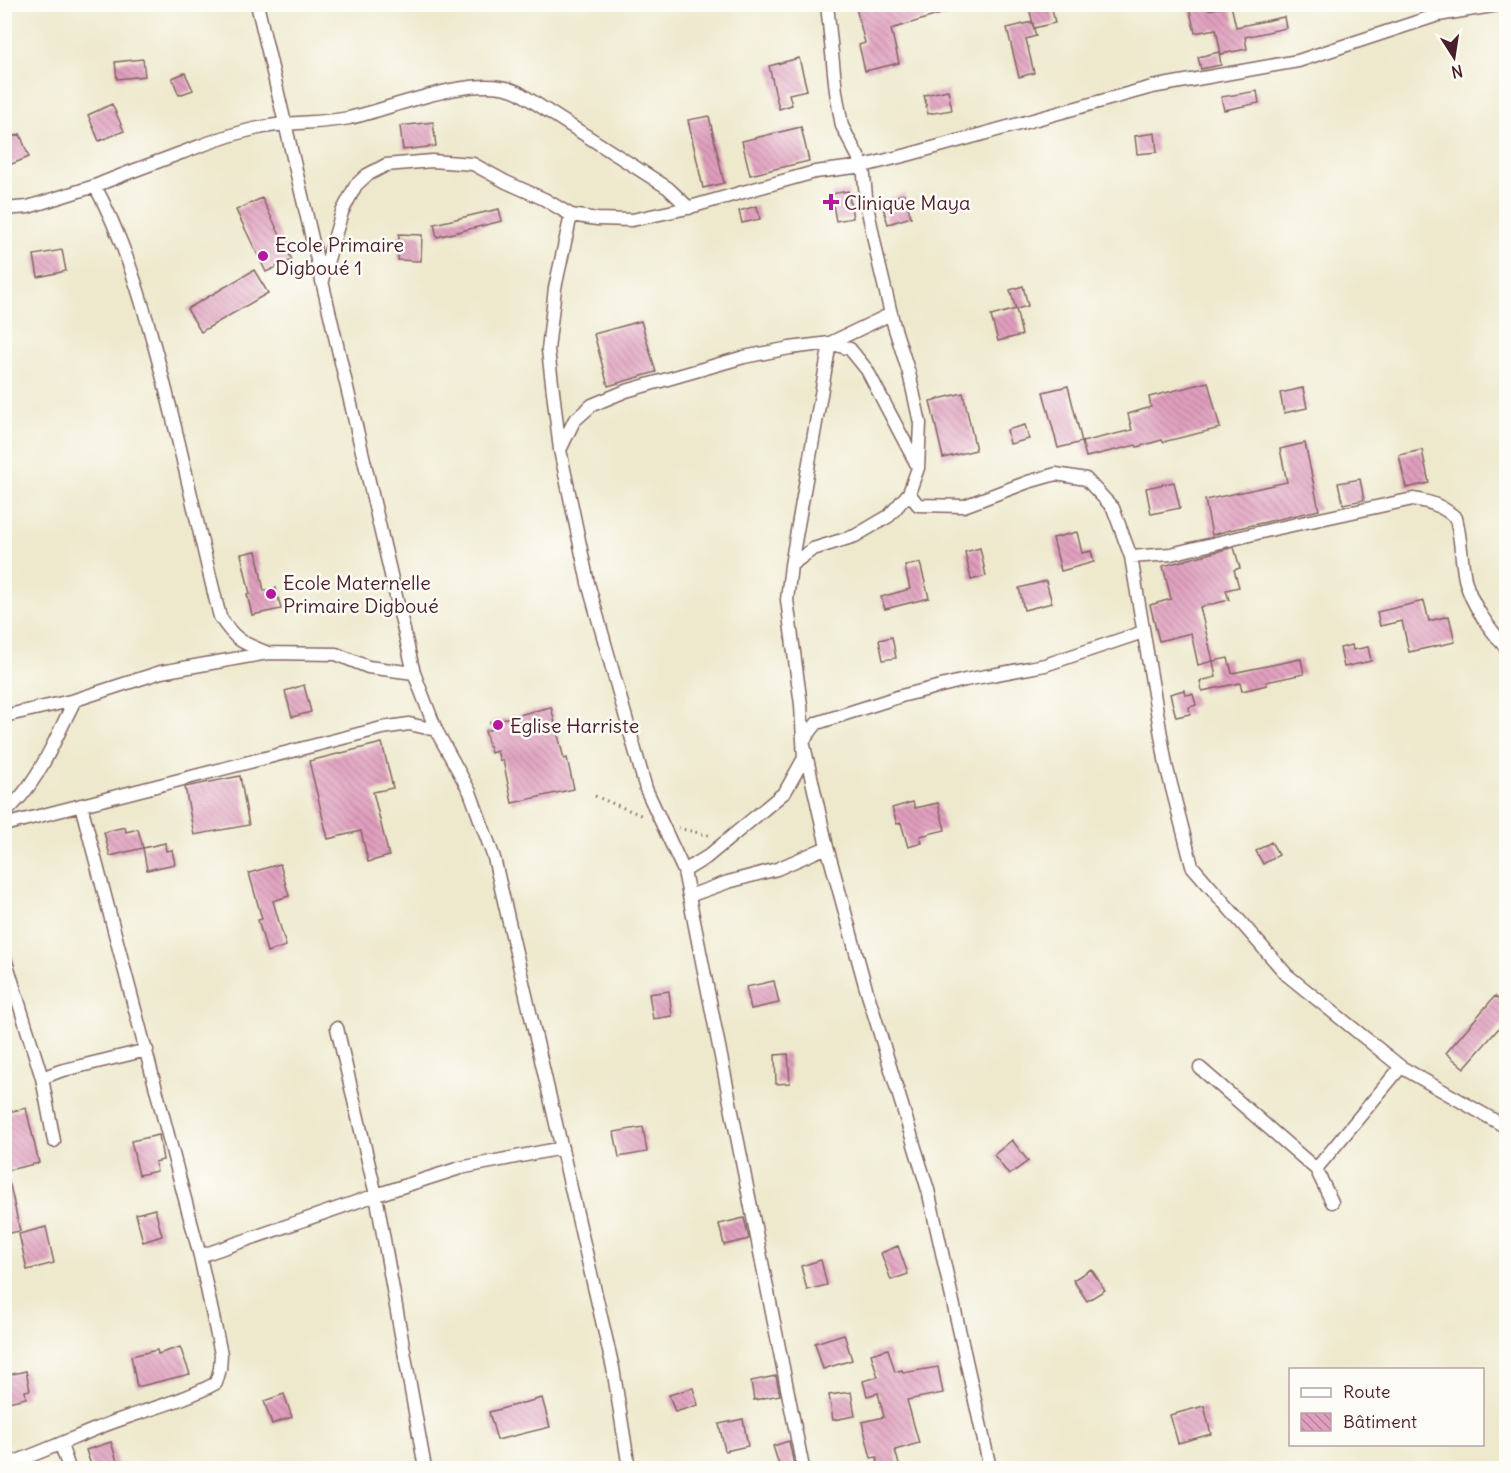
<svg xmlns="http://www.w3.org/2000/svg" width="1511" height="1473" viewBox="0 0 1511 1473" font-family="Delius,sans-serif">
<defs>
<pattern id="building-back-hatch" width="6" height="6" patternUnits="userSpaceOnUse" patternTransform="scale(1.5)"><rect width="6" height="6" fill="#e09fbe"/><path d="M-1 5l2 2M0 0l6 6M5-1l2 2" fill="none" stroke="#b8819b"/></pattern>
</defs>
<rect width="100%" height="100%" fill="#fdfcf7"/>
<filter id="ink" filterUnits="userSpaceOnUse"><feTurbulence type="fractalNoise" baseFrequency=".0167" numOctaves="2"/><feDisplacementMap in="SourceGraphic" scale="12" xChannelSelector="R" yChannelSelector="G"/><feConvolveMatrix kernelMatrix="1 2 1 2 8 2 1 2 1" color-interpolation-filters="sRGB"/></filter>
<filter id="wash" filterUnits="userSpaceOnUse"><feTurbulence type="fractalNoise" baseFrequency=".008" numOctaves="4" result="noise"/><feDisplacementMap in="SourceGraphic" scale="24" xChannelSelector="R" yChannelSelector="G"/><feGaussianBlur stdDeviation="1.35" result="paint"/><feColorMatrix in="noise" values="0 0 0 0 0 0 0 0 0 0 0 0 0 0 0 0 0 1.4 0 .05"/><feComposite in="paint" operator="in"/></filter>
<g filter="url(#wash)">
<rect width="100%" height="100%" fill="#eee9cd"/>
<g id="blocks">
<path fill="url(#building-back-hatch)" d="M855,4H960L961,8L891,29L899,63L865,71L859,45L865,43Z
M1028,4H1051L1055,23L1034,28Z
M1201,4H1207L1208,10L1231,5L1236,27L1284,17L1286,28L1245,37L1247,49L1221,54L1216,29L1195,33L1189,7Z
M1032,22L1036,36L1026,39L1034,73L1019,77L1007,28Z
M1219,52L1221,65L1201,69L1198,57Z
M799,58L807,90L789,94L792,105L779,109L769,66Z
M143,59L145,76L117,79L115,62Z
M185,73L193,90L179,95L172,78Z
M948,90L952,110L928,114L924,95Z
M1257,91L1259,103L1224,110L1221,97Z
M112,104L124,131L99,141L88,115Z
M709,116L724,183L703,188L688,120Z
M433,122L436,146L403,150L400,126Z
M801,127L809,161L750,175L742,141Z
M1155,133L1157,152L1137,154L1135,136Z
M20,134L29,157L7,166L4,158V140Z
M848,191L853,218L836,221L831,194Z
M904,194L911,217L888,224L881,201Z
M262,198L292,260L266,272L236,210Z
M757,206L760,219L742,223L739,211Z
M499,209L502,221L437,237L434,224Z
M399,234L422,235L421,261L398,260Z
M62,250L66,271L38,277L34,255Z
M254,270L268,293L201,332L187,309Z
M1023,286L1028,306L1016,309L1010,290Z
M1016,309L1022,335L998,341L991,316Z
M641,321L656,372L608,386L594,334Z
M1208,382L1220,428L1163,442L1162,440L1137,447L1136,445L1086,457L1082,442L1132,430L1128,414L1151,407L1149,397Z
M1068,386L1082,442L1058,448L1043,392Z
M1303,388L1307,408L1284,413L1280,393Z
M963,393L976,450L943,458L930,401Z
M1025,425L1029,439L1010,444L1007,430Z
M1305,443L1319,510L1230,530L1212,535L1205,500L1287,482L1280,449Z
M1422,450L1429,483L1406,488L1399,455Z
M1360,479L1364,500L1343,504L1338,483Z
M1174,482L1180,508L1151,514L1146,488Z
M1077,532L1082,553L1091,551L1094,562L1061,571L1053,538Z
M1234,547L1240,568L1234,570L1239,587L1226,590L1229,600L1200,607L1213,661L1198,665L1191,633L1159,641L1150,605L1171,599L1163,566Z
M980,548L986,576L971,580L965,552Z
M256,551L264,591L276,588L281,609L252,615L247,594H250L241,554Z
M920,563L929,598L885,609L881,597L910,589L905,566Z
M1046,581L1052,603L1024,610L1019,588Z
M1424,601L1429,621L1449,616L1455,642L1409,652L1402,621L1380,626L1377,612Z
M892,637L896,658L883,660L879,640Z
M1352,645L1353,650L1368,647L1371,661L1344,667L1340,648Z
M1228,658L1232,673L1301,659L1304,674L1266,682L1267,685L1242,691L1240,683L1202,691L1200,681L1216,677L1213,661Z
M304,685L311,712L292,717L285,691Z
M1184,690L1185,695L1193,694L1196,705L1189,707L1190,714L1176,717L1170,694Z
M551,707L564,759L567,758L574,789L512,803L503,760L500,761L497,751L491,753L485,731L492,729L490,722Z
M382,743L393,788L373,792L389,856L368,862L361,831L328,839L309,761Z
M240,776L249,825L194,835L185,787Z
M913,802L915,808L938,803L945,830L920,836L922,843L908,847L901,823L897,824L892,808Z
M125,827L126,832L138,829L143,848L110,856L104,832Z
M1271,842L1279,855L1263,864L1256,851Z
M165,843L166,851L172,850L175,864L147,870L143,848Z
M280,864L289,896L273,901L286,946L267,952L258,920L262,919L249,873Z
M774,981L779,1003L751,1009L746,987Z
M669,991L672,1016L653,1019L649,994Z
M1495,996L1506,1006V1020L1464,1068L1446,1053Z
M788,1054L790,1083L776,1084L775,1055Z
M26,1108L39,1163L4,1171V1113Z
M643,1127L647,1152L619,1157L614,1132Z
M159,1135L163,1160L155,1162L157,1171L139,1175L131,1141Z
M1012,1140L1028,1161L1009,1175L994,1155Z
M10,1185L20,1231L4,1234V1186Z
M155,1209L162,1236L143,1242L136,1214Z
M744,1218L749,1239L724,1245L719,1224Z
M46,1227L54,1263L27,1270L19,1234Z
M898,1246L908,1274L891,1280L881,1253Z
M821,1260L827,1285L807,1290L801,1266Z
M1091,1269L1105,1290L1087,1301L1073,1280Z
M844,1334L852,1360L823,1369L815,1343Z
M180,1347L190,1374L137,1387L131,1356L157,1350L158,1354Z
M888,1349L895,1372L902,1370L903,1373L938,1367L943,1393L907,1400L919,1443L895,1450L900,1468H878L877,1457L871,1458L862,1422L884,1417L878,1393L867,1396L863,1381L878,1377L871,1354Z
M26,1371L30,1390L25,1391L26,1398L4,1403V1376Z
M776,1376L780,1395L754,1400L751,1381Z
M693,1388L698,1405L675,1412L669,1395Z
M851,1392L855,1416L833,1420L829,1395Z
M284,1394L292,1417L272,1424L264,1401Z
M542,1398L550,1427L497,1440L489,1412Z
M1204,1406L1211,1434L1178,1443L1170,1415Z
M743,1419L748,1446L725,1451L719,1424Z
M789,1441L794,1465L780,1468L773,1446Z
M111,1442L119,1468H92L86,1450Z"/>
</g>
</g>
<g filter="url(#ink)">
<use href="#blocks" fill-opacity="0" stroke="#836664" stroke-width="1.5"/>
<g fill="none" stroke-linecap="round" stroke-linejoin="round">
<g stroke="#836664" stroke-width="15">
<path id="street" d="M257,4L414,673L436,730L470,792L494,858L613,1368L629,1468
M95,186C123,174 152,164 181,153C206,144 232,133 259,128C288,121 319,124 349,118C396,108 473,72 518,92L668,188L689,208
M4,209L28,207L95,186C122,236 139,291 154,345C179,435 197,527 220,617C235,640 242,643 268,653
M571,215L555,288L548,350L560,450L588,583L646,789L684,871L803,1468
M322,280L342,212L356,185L367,175L386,165L432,161L473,164L506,182L544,199L571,215L597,219L632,220L683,209L815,172L863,166L907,155L1152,87L1298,61L1438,15L1504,4
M560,450L574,421L592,405L626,391L744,357L790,348L830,343L850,349L867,370L918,467
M909,493L918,505L964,506L1028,482L1056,474L1086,479L1113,508L1131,557L1166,765L1192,866L1287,975L1401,1067L1506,1127
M1131,557L1171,554L1274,529L1413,499C1432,502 1442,506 1456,518C1461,538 1461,559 1465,579C1471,605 1490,629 1506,648
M791,565L830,343L891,314
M4,716L75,700L161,672L268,653L336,654L368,667L414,673
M4,813C38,786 55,738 75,700
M4,825L382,728L409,724L436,730
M684,871L707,857L785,792L804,758L801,705L787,600L791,565L813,549L855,536L889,516L909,493L918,468L920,423L909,373L894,326L879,264L867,206L863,166L842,126L836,92L827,4
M689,896L728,882L777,869L827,847
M4,955L42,1078L54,1141
M337,1028L376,1195L425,1468
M1200,1068L1316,1169L1332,1202
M42,1078L60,1071L147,1050
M1316,1169L1401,1067
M200,1256L376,1195L460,1168L562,1148
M61,1445L69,1468
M4,1466C40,1453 73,1438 108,1424C144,1410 182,1402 216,1383L220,1369L221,1354L200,1256L81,805
M990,1468L928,1190L865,985L827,847L803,741L817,723L901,696L965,680L1045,665L1143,632"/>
</g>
<path stroke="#836664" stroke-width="3" stroke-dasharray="1.5 4.5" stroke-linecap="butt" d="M595,796L643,816
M678,828L712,836"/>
<use href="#street" stroke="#fff" stroke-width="12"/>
</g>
</g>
<g fill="#b5179e" stroke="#fdfcf7" stroke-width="2">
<path d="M828 193h6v6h6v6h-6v6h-6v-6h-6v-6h6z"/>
<circle cx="263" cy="256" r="6"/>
<circle cx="271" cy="594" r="6"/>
<circle cx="498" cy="725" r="6"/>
</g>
<g text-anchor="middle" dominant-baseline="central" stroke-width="5" stroke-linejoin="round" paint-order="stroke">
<g font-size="20" fill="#4a1f2b" stroke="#fdfcf7" text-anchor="start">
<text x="844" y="202">Clinique Maya</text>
<text x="275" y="244">Ecole Primaire<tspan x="275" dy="23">Digboué 1</tspan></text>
<text x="283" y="582">Ecole Maternelle<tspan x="283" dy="23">Primaire Digboué</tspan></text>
<text x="510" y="725">Eglise Harriste</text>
</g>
</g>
<rect width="1511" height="1473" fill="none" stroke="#fdfcf7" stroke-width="24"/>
<rect x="1289" y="1368" width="195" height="78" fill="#fdfcf7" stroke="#b5a4a5" stroke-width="1.5"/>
<rect x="1301" y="1388" width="30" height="9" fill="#ffffff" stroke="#b5a4a5" stroke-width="1.5"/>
<text x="1343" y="1398" font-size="18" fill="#4a1f2b">Route</text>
<rect x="1301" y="1413" width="30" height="18" fill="url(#building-back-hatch)" stroke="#b5a4a5" stroke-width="1.5"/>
<text x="1343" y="1428" font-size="18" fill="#4a1f2b">Bâtiment</text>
<g transform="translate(1454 57) rotate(168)" stroke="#fdfcf7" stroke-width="4.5" paint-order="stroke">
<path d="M0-4.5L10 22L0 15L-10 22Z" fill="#4a1f2b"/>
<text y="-9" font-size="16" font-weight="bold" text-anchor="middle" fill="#4a1f2b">N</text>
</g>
</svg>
